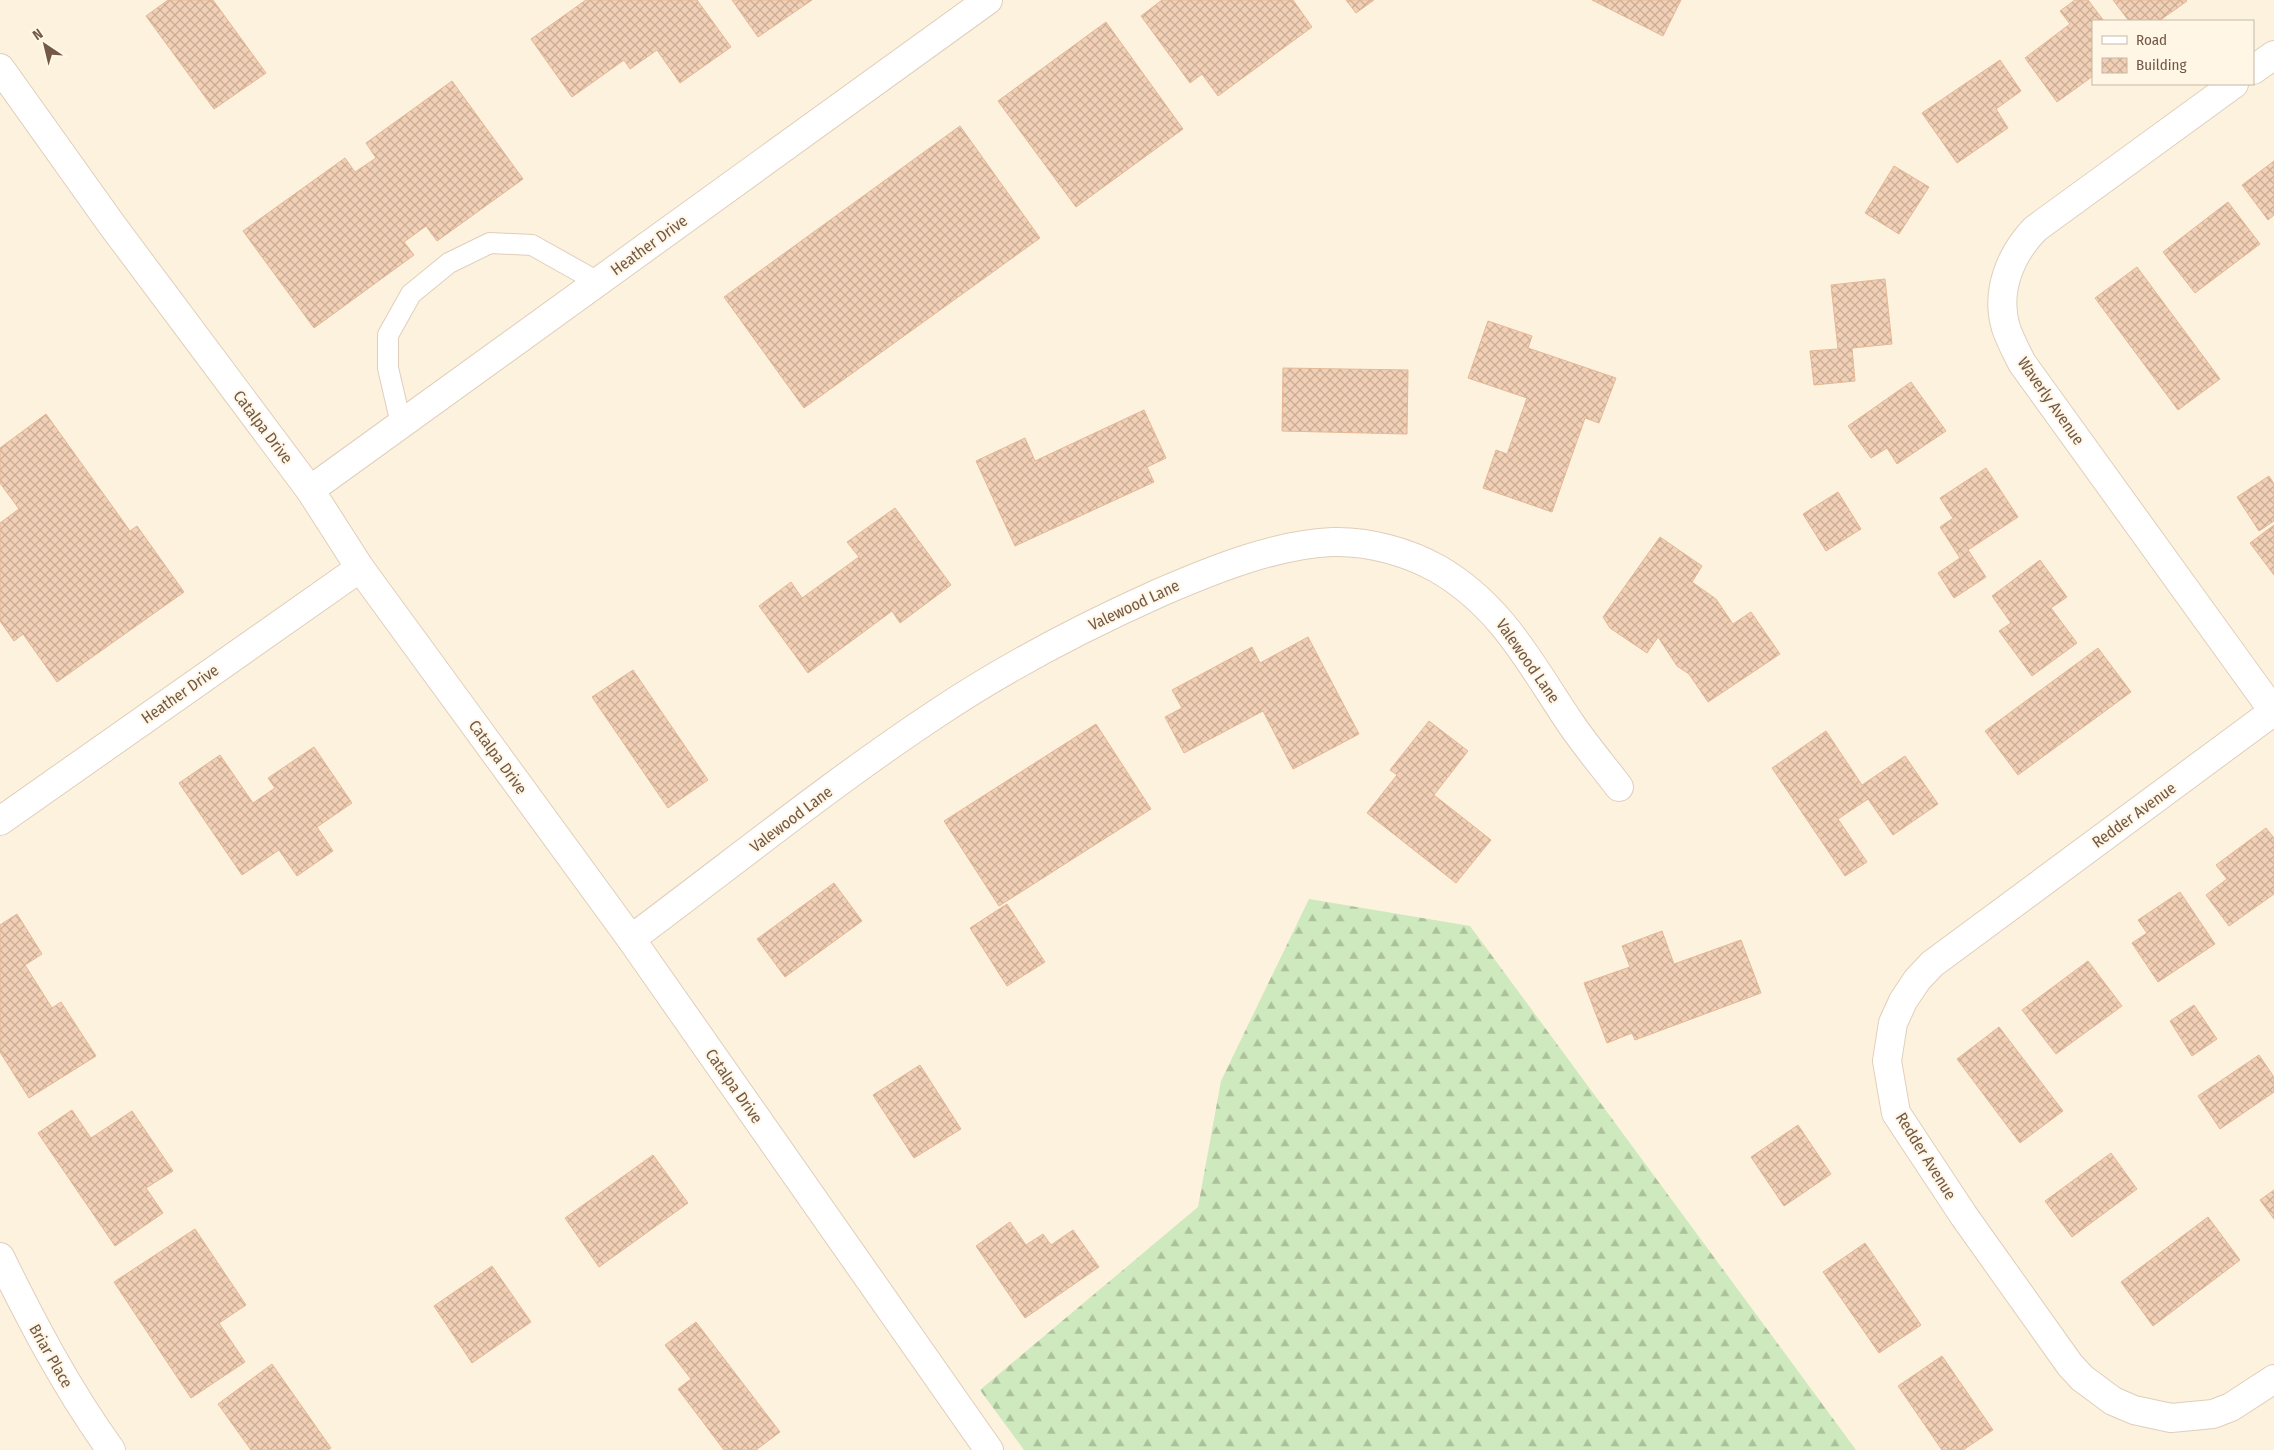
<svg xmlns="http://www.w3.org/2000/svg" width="2274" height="1450" viewBox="0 0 2274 1450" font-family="'Fira Sans Condensed',sans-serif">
<defs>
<pattern id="forest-firs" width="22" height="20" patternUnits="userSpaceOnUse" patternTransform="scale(1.25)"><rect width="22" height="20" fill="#cde9bd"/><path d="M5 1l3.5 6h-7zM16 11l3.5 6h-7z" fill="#abc09b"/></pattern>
<pattern id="building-cross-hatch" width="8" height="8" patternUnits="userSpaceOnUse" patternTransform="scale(1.25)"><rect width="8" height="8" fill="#f2d0b6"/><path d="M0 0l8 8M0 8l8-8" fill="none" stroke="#c8ac96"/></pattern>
</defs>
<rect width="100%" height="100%" fill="#fcf2de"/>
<path fill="url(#forest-firs)" d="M1309,899L1470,926L1856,1450H1024L980,1390L1198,1207L1221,1081Z"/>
<path fill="url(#building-cross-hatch)" stroke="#e5b896" d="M168,0H213L266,73L214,109L146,16Z
M586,0H697L731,47L680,83L657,50L630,69L624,60L572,97L531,39Z
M732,0H812L758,37Z
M1162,0H1293L1312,27L1218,96L1202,74L1190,83L1141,16Z
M1346,0H1374L1356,13Z
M1592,0H1681L1663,36Z
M2075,0H2088L2104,21H2093V76L2057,102L2025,58L2070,24L2060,11Z
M2113,0H2186L2187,1L2159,21H2129Z
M1106,22L1183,129L1076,207L998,101Z
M2000,60L2021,91L1996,109L2008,128L1957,163L1922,113Z
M452,81L523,179L437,241L426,226L404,242L414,255L314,328L243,231L345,158L355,172L376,158L366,143Z
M960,126L1040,238L804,408L724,297Z
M2274,161V215L2268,220L2242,185Z
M1894,166L1929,187L1899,234L1865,213Z
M2228,202L2260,244L2195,293L2163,252Z
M2137,267L2220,379L2178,410L2095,298Z
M1885,279L1892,344L1852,348L1855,381L1814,385L1810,351L1838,349L1831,285Z
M1488,321L1532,336L1528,348L1616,378L1599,423L1585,418L1552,512L1483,488L1496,450L1507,454L1527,398L1468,378Z
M1283,368L1408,370L1407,434L1282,431Z
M1911,382L1946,431L1897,464L1887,448L1871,458L1848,426Z
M1144,410L1166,458L1147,467L1154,482L1015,546L976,461L1025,438L1035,461Z
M46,414L130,531L137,526L184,592L57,682L23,634L14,641L0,621V523L19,509L0,483V448Z
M1986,468L2018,517L1968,550L1986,577L1954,598L1938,573L1960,558L1940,527L1953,518L1940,498Z
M2269,476L2274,484V521L2259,531L2237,497Z
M1838,492L1861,529L1826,551L1803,514Z
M895,508L951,585L900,623L892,611L808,673L759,606L791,582L802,598L859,557L847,542Z
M2274,525V575L2250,543Z
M1660,537L1702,566L1692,582L1716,599L1733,624L1751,612L1780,654L1708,702L1689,674L1677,666L1658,637L1647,653L1610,628L1603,617Z
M2040,560L2067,597L2051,608L2077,643L2032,676L1999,631L2011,623L1992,596Z
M1308,637L1359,734L1293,769L1263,711L1184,753L1165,717L1182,708L1172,690L1252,647L1260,663Z
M2098,648L2131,692L2018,775L1985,731Z
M633,670L708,780L668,808L592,697Z
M1429,721L1468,751L1434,795L1491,840L1456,883L1367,813L1397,775L1390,770Z
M1096,724L1151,809L999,906L944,821Z
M1826,731L1862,785L1905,756L1938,804L1893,835L1868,799L1838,819L1867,862L1845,876L1772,768Z
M314,747L352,803L317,827L333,851L297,876L279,850L242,875L179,783L220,755L253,803L275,788L268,778Z
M2266,828L2274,838V894L2229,926L2206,895L2227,879L2216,865Z
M834,883L862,921L785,977L757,939Z
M2180,892L2215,944L2158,982L2132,943L2147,933L2138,920Z
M1007,904L1045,962L1007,986L970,928Z
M17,914L42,954L25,965L52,1008L61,1002L96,1056L29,1098L0,1052V925Z
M1662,931L1674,964L1741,940L1761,993L1635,1040L1632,1033L1607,1043L1584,983L1630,967L1622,946Z
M2088,961L2122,1006L2056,1054L2022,1010Z
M2194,1005L2217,1039L2192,1056L2170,1021Z
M1999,1027L2063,1111L2020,1143L1957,1059Z
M2259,1055L2274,1077V1092L2220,1129L2198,1096Z
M920,1065L961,1129L914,1158L873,1095Z
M72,1110L91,1138L132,1111L173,1171L146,1188L163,1213L115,1246L38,1133Z
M1798,1125L1831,1174L1784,1206L1751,1157Z
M2111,1153L2137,1189L2072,1237L2045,1201Z
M653,1155L688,1203L599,1267L565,1218Z
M2274,1190V1219L2260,1200Z
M2208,1217L2240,1260L2153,1326L2121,1282Z
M1010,1222L1026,1245L1043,1234L1051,1245L1073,1230L1099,1267L1025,1318L976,1246Z
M195,1229L246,1305L219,1323L245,1362L191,1398L114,1282Z
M1865,1243L1921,1325L1879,1353L1823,1272Z
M492,1266L531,1322L472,1363L434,1306Z
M696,1322L780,1432L756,1450H724L678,1389L691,1379L665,1345Z
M1942,1356L1993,1430L1963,1450H1942L1898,1386Z
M272,1364L331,1448L328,1450H251L218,1404Z"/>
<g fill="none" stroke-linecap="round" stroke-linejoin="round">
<g stroke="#e0cebb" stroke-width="22">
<path id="service" d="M401,424L388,368V335L411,294L449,263L490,243L532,245L598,282"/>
</g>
<g stroke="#e0cebb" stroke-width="30">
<path id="minor" d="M2253,70L2274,55
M2234,84L2035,229C2010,255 1995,292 2006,328C2010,340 2016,351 2022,363L2274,712
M310,490L988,0
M2274,711L1932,964L1917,980L1903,1001L1893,1023L1887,1061L1896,1113L1964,1216L2070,1365L2082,1378L2113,1401L2134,1410L2171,1418L2213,1414L2231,1407L2274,1379
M0,821L360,568
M631,939C733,863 833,782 939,712C1008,666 1083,627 1159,593C1210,571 1275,544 1333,542C1368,541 1408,552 1438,569C1502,606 1531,665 1571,724C1586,746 1603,766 1619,787
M0,1257C33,1324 67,1389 111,1450"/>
</g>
<g stroke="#e0cebb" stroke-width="30">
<path id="tertiary" d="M0,68L112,225L310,490L360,568L631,939L989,1450"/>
</g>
<use href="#service" stroke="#fff" stroke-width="20"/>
<use href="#minor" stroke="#fff" stroke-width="28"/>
<use href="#tertiary" stroke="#fff" stroke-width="28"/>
</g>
<g text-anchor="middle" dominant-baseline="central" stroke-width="4" stroke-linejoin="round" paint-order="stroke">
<g font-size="16" fill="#725846" stroke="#fff6e5">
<text transform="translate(649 245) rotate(-36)">Heather Drive</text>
<text transform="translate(2051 401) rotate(55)">Waverly Avenue</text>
<text transform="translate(263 427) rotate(53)">Catalpa Drive</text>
<text transform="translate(1134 605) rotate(-25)">Valewood Lane</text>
<text transform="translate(1528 661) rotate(55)">Valewood Lane</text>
<text transform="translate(180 694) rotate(-35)">Heather Drive</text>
<text transform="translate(498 757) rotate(54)">Catalpa Drive</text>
<text transform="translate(2134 815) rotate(-36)">Redder Avenue</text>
<text transform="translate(791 819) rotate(-37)">Valewood Lane</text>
<text transform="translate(734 1086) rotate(55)">Catalpa Drive</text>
<text transform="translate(1926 1156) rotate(58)">Redder Avenue</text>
<text transform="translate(51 1356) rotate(60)">Briar Place</text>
</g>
</g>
<rect x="2092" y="20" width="162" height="65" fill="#fff6e5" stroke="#c7b7a5"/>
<rect x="2102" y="36" width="25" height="8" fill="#ffffff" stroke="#c7b7a5"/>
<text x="2136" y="45" font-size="15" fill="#725846">Road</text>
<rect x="2102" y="58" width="25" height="15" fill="url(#building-cross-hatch)" stroke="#c7b7a5"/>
<text x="2136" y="70" font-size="15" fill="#725846">Building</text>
<g transform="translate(45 45) rotate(325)" stroke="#fff6e5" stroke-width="4" paint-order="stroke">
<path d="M0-4L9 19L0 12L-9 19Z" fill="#725846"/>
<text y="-8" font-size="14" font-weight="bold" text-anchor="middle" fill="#725846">N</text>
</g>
</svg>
